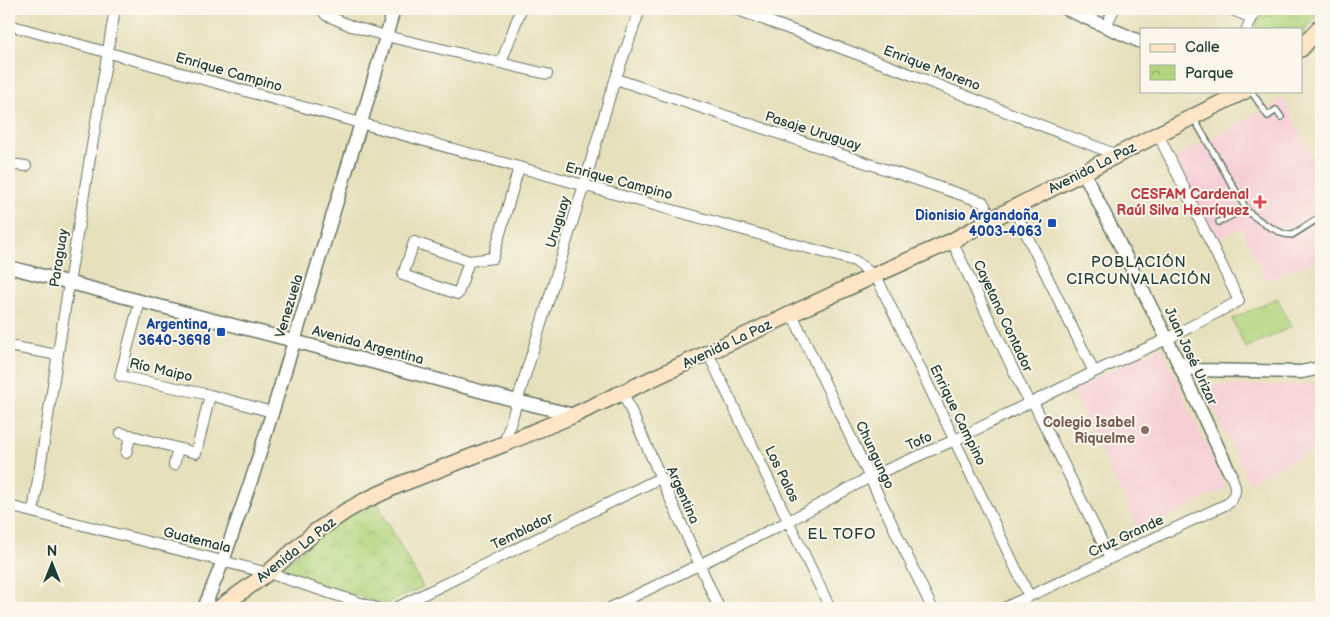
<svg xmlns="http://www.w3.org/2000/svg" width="1330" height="617" viewBox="0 0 1330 617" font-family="'Balsamiq Sans',sans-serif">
<defs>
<pattern id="park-crowns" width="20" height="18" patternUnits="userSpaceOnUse" patternTransform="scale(1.25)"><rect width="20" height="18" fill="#b2d57e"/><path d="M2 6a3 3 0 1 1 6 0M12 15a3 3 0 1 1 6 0" fill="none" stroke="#90ae68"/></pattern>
</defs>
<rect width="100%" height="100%" fill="#fbf7ec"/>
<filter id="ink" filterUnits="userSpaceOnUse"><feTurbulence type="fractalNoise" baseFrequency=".02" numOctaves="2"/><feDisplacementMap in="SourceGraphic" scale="10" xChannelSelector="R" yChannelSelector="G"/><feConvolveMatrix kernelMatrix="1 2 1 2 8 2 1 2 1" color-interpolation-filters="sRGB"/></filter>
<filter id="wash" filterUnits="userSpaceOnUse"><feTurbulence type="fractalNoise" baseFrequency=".0096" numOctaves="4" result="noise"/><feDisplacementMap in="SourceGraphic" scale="20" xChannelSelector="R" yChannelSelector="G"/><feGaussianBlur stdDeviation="1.12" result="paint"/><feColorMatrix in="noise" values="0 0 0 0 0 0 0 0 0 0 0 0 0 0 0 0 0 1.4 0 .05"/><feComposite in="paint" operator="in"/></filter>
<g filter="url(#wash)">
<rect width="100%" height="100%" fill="#e7e0bc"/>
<path fill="#f6cfd6" d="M1283,97L1321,177V258L1266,281L1241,228L1217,239L1175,157L1228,130L1257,112L1259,115L1276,105L1275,102Z
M1161,346L1226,488L1140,531L1071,390Z
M1321,382V446L1249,482L1202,385H1305Z"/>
<path fill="url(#park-crowns)" stroke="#688959" d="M1263,9H1321V11L1301,36V29H1255Z
M377,503L423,587L385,604L276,572L336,522Z"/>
<path fill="#b2d57e" stroke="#688959" d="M1277,298L1291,327L1246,348L1232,319Z"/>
</g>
<g filter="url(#ink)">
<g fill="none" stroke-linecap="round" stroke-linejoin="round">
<g stroke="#657664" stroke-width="8">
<path id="service" d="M1251,91L1268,116L1276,110L1281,117
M1193,117L1248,212L1266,225L1284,234L1292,235L1319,218
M1219,222L1246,208"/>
</g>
<g stroke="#657664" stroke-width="12">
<path id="minor" d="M321,9L326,15L351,26L386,36L547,74
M735,9L884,64L1117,155
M1230,9L1252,18
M9,25L855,261L877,278L1029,596
M1106,26L1114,9
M1247,29L1256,9
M501,63L521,9
M616,79L983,202L992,219
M9,164L26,166
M1014,209L1094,372
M952,241L1029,403
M469,261L458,294L403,275L414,242L469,261L493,258L519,167
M140,301L120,376L210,395L272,412
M792,314L932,608
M9,346L58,355
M708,353L830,608
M623,393L719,608
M1033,402L1110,558
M121,433L196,453L210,395
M504,444L584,185L611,92L640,9
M126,453L131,435
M174,465L178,448
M9,506L268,573L376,608
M33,512L69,283L115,9
M396,608L660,478
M610,608L789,521L870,477L955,440L1029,403L1033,402L1094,372L1167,339L1239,301L1158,134
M1004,608L1229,503C1238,492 1236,486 1230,473"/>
</g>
<g stroke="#657664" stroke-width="15">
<path id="tertiary" d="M1066,9L1141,42
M1084,173L1167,339L1230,473
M9,267L294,341L517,401L574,415
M1177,360L1186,367L1197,370L1301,372L1321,368
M204,608L223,561L254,472L361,123L394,9"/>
</g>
<g stroke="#657664" stroke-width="18">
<path id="secondary" d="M1301,49L1321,26
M219,608L268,573L315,532L346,511L364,501L401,484L504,444L574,415L873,276L952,241L992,219L1158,134L1245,91"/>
</g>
<use href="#service" stroke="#fff" stroke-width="5"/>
<use href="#minor" stroke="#fff" stroke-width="10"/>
<use href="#tertiary" stroke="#fff" stroke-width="12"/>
<use href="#secondary" stroke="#fee5c5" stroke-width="15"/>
</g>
</g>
<path fill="#e0444e" stroke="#fbf7ec" stroke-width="2" d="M1257.5 194.5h5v5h5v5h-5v5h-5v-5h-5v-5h5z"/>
<g fill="#1a4fb4" stroke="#fbf7ec" stroke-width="2">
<rect x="1047" y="218" width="10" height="10" rx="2.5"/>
<rect x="216" y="327" width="10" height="10" rx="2.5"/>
</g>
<circle fill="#8d6e63" stroke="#fbf7ec" stroke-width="2" cx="1145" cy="430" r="5"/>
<g text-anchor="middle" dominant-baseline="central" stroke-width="4" stroke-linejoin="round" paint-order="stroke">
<g font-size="14" fill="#1f3d34" stroke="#fbf7ec">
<text transform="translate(932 68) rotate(21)">Enrique Moreno</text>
<text transform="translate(229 72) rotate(16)">Enrique Campino</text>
<text transform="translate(813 131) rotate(18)">Pasaje Uruguay</text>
<text transform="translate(1092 168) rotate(-27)">Avenida La Paz</text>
<text transform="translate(619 181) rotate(15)">Enrique Campino</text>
<text transform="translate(558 222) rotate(-73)">Uruguay</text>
<text transform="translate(59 258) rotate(-81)">Paraguay</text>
<text transform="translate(289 306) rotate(-73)">Venezuela</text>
<text transform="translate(1003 316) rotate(65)">Cayetano Contador</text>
<text transform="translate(727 344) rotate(-25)">Avenida La Paz</text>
<text transform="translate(368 345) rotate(15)">Avenida Argentina</text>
<text transform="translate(1191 356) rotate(65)">Juan José Urizar</text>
<text transform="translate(161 370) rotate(13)">Río Maipo</text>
<text transform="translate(958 415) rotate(64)">Enrique Campino</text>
<text transform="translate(919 441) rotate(-24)">Tofo</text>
<text transform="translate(875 455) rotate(65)">Chungungo</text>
<text transform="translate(782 474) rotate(64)">Los Palos</text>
<text transform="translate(683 495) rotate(66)">Argentina</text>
<text transform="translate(522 531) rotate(-26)">Temblador</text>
<text transform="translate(1126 536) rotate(-25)">Cruz Grande</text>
<text transform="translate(197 540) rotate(14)">Guatemala</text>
<text transform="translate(296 550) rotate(-38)">Avenida La Paz</text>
</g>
<g font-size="14" font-weight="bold" fill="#be3a42" stroke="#fbf7ec" text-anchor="end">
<text x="1249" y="194">CESFAM Cardenal<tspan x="1249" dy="16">Raúl Silva Henríquez</tspan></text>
</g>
<g font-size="14" font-weight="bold" fill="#164399" stroke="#fbf7ec" text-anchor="end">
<text x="1042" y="215">Dionisio Argandoña,<tspan x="1042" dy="16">4003-4063</tspan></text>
<text x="211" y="324">Argentina,<tspan x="211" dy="16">3640-3698</tspan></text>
</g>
<g font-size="14" font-weight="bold" fill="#785e54" stroke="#fbf7ec" text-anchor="end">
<text x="1135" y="422">Colegio Isabel<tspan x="1135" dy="16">Riquelme</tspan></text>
</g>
<g font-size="15" letter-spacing="1" fill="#1f3d34" stroke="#fbf7ec">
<text x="1139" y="262">POBLACIÓN<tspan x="1139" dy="17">CIRCUNVALACIÓN</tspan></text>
<text x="842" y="534">EL TOFO</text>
</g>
</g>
<rect width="1330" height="617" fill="none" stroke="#fbf7ec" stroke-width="30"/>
<rect x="1140" y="28" width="162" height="65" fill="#fbf7ec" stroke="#a3ada2"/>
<rect x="1150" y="44" width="25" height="8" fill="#fee5c5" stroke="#a3ada2"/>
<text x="1185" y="52" font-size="15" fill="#1f3d34">Calle</text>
<rect x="1150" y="65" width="25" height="15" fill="url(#park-crowns)" stroke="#a3ada2"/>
<text x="1185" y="78" font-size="15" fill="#1f3d34">Parque</text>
<g transform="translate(52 564)" stroke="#fbf7ec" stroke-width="4" paint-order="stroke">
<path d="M0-4L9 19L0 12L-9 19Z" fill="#1f3d34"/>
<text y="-8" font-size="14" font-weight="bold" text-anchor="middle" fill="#1f3d34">N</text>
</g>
</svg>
